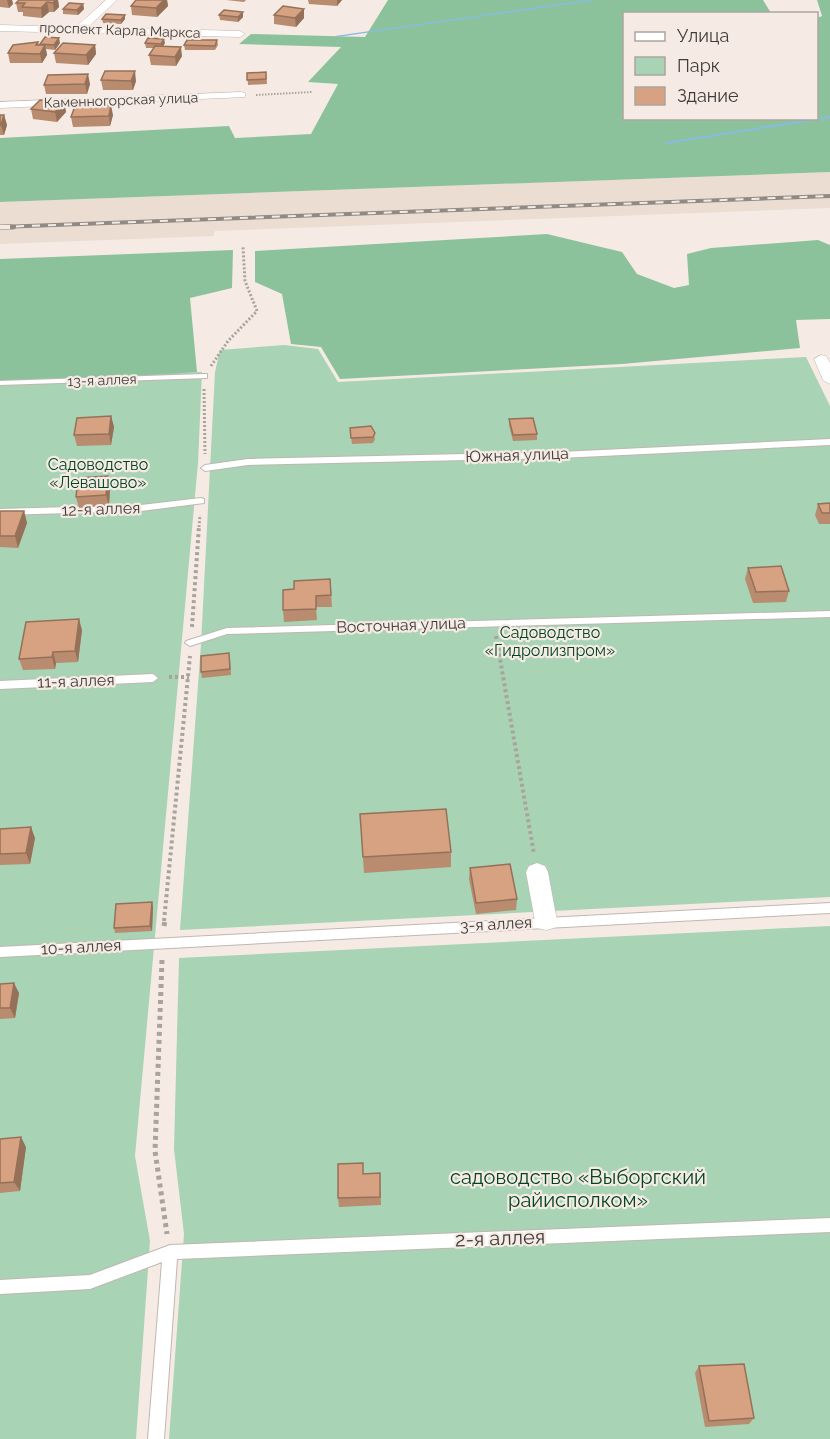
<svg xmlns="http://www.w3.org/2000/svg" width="830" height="1439" viewBox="0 0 830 1439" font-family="Raleway,sans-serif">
<rect width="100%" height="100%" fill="#f5ebe4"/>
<path fill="#ebddd1" d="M830,172V208L215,231L213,236L0,244V202Z"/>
<path fill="#a8d3b4" d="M284,345L318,349L338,382L806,357L830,406V897L180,930L201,644L215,372L220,350Z
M202,372L198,463L135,1156L150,1241L136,1439H0V378Z
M830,926V1439H169L184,1234L174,1149L179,958Z"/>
<path fill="#8cc29b" d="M388,0H763L771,13L624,14V118H816L817,18L822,16L817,0H830V172L0,202V138L229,126L235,138L311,134L338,84L308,82L341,47L239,44L251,34L365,37Z
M547,234L622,252L637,274L674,288L689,285L687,254L711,248L818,240L830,245V319L796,320L800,348L622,364L340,379L321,347L291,344L282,294L255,282V251Z
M233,250L232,288L190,298L197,372L0,385V259Z"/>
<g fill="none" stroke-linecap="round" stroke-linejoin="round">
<path fill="#86bce2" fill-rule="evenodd" d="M587,0H597L337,37L335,36Z
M830,116V118L667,144L665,143L667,142Z"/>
<g stroke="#c0b7b1" stroke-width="2">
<path id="service" d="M204,374H207V378L0,385V381Z
M830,439V445L560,458L248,465L205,471L201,468L205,465L248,459L560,452Z
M201,498L204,499V503L141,511L0,515V509L141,505Z
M830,611V617L227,634L190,646L185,643L186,641L227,628Z
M153,674L158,678L153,682L0,689V681Z
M830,903V913L0,957V947Z
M830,1218V1232L177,1259L164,1439H148L162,1262L90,1289L0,1294V1280L90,1275L170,1245Z"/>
</g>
<g stroke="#c0b7b1" stroke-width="1">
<path id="minor" d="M106,0H117L88,27L240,31L245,34L240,37L0,31V25L76,27Z
M241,92L245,93V97L0,108V102Z
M821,355L826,356L830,363V384L823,380L814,359Z
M537,863L545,866L548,872L557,921L554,928L546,930L538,928L535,921L526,872L529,866Z"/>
</g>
<path stroke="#aaa39d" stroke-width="2" stroke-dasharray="1.5 1.5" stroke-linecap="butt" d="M256,95L312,92"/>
<path stroke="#aaa39d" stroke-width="3" stroke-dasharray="2 2" stroke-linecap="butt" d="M211,366L228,341L257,311L245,281L243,247
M204,389L205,454
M199,527L200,515"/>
<path stroke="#aaa39d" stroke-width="4" stroke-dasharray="3 3" stroke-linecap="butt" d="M192,627L199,526
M496,636L534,854
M169,677H189
M164,921L190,656"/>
<path stroke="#aaa39d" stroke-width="5" stroke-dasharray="4 4" stroke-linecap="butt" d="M164,926L165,920
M162,960L155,1151L167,1234"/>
<use href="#service" fill="#fff" fill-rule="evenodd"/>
<use href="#minor" fill="#fff" fill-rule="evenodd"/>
<g stroke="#908984" stroke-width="4">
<path id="rail-far1" d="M0,227L830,196"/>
</g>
<g stroke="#908984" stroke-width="5">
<path id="rail" d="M0,227H13"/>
</g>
<use href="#rail-far1" stroke="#f5ebe4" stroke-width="2" stroke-dasharray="8" stroke-linecap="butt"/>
<use href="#rail" stroke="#f5ebe4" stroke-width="4" stroke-dasharray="10" stroke-linecap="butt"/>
</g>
<path fill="#b98b6f" d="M0,0H12L13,4L9,8L0,7Z
M19,0H70H58L59,7L54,12H49L42,18L23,16V12H18L16,3Z
M136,0H167L168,6L157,17L132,15L131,6Z
M226,0H246L244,2Z
M308,0H342L337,6L309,4Z
M83,4L84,9L78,15L63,14V9Z
M219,15L243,17L238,22L220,20Z
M274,15L304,18L296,27L274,24Z
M102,19H125L121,24L103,23Z
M217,40L218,45L215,50H185L184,45Z
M38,42L39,45H40V44L60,43L55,50L46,49L47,55L42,63H10L8,53Z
M145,43H165L163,46L182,56L176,66L151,65L149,55L154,48H146Z
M95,45L96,54L88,65L56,63L54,53Z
M266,72L267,84L248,85L247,73Z
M101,80L136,81L133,90H103Z
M90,84L87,94H46L44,85Z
M64,102L66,112L57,122L33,119L31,109Z
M0,115H4L7,125L4,135H0Z
M113,115L110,126L73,127L71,117Z
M111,416L114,427L111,445L77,446L74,435Z
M509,419L537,434V440L513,441L509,425Z
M371,426L375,439L373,443L352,444L350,428Z
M110,487L109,506L79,508L76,497Z
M830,503V524H819L815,515L818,504Z
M0,511H24L27,523L18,548L0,547Z
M748,568L789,591L786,602L753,603L745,579Z
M330,579L332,607H316L317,620L284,622L283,610L294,589Z
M82,630L78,662L56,663L55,669L23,670L19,659Z
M230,659L231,675L202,678L201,672Z
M360,814L451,852V867L364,873Z
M0,829L35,838L30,864L0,865Z
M470,868L517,899L516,910L476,914L469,879Z
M153,907L152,931L115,933L114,928Z
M0,984L19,993L15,1018L0,1019Z
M0,1139L26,1147L20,1191L0,1193Z
M380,1173L381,1205L339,1207L338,1198L363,1174Z
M699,1366L754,1418L749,1424L705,1427L695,1373Z"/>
<path fill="#96715a" d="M7,0H12L13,4L9,8Z
M56,0H58L59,7L54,12L53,3Z
M164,0H167L168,6L157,17L156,8Z
M337,0H342L337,6Z
M47,2L49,12L42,18L41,8Z
M83,4L84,9L78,15L77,10Z
M304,9V18L296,27L295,18Z
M243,12V17L238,22V17Z
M125,15V19L121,24V20Z
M59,38L60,43L55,50L54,45Z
M164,39L165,43L162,48L161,44Z
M45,45L47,55L42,63L40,54Z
M95,45L96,54L88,65L86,55Z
M181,47L182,56L176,66L175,57Z
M135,71L136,81L133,90L131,81Z
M88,74L90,84L87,94L85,84Z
M64,102L66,112L57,122L55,112Z
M111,105L113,115L110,126L109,116Z
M4,115L7,125L4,135L1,125Z
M111,416L114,427L111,445L109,434Z
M108,476L110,487L109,506L106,495Z
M24,511L27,523L18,548L15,536Z
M79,619L82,630L78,662L75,651Z
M53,652L56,663L55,669L52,657Z
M31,827L35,838L30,864L26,853Z
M152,902L153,907L152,931L150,926Z
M14,983L19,993L15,1018L10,1008Z
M21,1137L26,1147L20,1191L14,1182Z"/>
<path fill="#d7a281" stroke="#96715a" stroke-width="1.5" d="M19,0H56L53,3L47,2L41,8L22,7L25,3H16Z
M136,0H164L156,8L131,6Z
M69,3L83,4L77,10L63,9Z
M283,6L304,9L295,18L274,15Z
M224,10L243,12L238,17L219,15Z
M106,14L125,15L121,20L102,19Z
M45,37L59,38L54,45L40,44Z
M148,38L164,39L161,44L145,43Z
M187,40H217L215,46L184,45Z
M38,42L36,45H45L40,54L8,53L13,45Z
M63,43L95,45L86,55L54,53Z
M155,46L181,47L175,57L149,55Z
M105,71H135L131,81L101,80Z
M266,72V79L247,80V73Z
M88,74L85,84L44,85L48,75Z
M40,100L64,102L55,112L31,109Z
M111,105L109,116L71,117L75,106Z
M0,115H4L1,125H0Z
M111,416L109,434L74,435L77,418Z
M533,418L537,434L513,435L509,419Z
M371,426L375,433L373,437L351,438L350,428Z
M108,476L106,495L76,497L78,478Z
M830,503V513H822L818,504Z
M0,511H24L15,536H0Z
M781,566L789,591L756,592L748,568Z
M330,579L331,595L316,596V609L283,610V590L294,589V581Z
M79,619L75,651L53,652L52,657L19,659L26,622Z
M229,653L230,669L201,672V656Z
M446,809L451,852L363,857L360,814Z
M31,827L26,853L0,854V829Z
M510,864L517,899L476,903L470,868Z
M152,902L150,926L114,928L116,904Z
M14,983L10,1008H0V984Z
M21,1137L14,1182L0,1183V1139Z
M363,1163V1174L380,1173V1197L338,1198V1164Z
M744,1364L754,1418L709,1421L699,1366Z"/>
<g text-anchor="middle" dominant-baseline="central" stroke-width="4.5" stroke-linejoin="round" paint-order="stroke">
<g font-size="14" fill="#3f3b38" stroke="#f5ebe4">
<text transform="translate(120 30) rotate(2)">проспект Карла Маркса</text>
<text transform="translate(121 100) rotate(-2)">Каменногорская улица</text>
<text transform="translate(102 380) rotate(-2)">13-я аллея</text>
</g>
<g font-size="16" fill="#3f3b38" stroke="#f5ebe4">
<text transform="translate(517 455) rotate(-2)">Южная улица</text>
<text transform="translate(101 509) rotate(-2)">12-я аллея</text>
<text transform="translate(401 625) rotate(-2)">Восточная улица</text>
<text transform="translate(76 681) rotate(-2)">11-я аллея</text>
<text transform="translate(496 924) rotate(-3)">3-я аллея</text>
<text transform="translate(81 947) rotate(-3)">10-я аллея</text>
</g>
<g font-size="16" fill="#014421" stroke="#f5ebe4">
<text x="98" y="464">Садоводство<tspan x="98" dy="18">«Левашово»</tspan></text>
<text x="550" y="632">Садоводство<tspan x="550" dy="18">«Гидролизпром»</tspan></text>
</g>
<g font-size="20" fill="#014421" stroke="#f5ebe4">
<text x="578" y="1177">садоводство «Выборгский<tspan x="578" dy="23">райисполком»</tspan></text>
</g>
<g font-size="20" fill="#3f3b38" stroke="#f5ebe4">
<text transform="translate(500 1238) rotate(-2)">2-я аллея</text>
</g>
</g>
<rect x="623" y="12" width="195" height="108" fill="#f5ebe4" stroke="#aca59f" stroke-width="1.5"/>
<rect x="635" y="32" width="30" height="9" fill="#ffffff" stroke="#aca59f" stroke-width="1.5"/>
<text x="677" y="42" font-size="18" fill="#3f3b38">Улица</text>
<rect x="635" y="57" width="30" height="18" fill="#a8d3b4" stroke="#aca59f" stroke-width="1.5"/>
<text x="677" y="72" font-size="18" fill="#3f3b38">Парк</text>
<rect x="635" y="87" width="30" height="18" fill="#d7a281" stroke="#aca59f" stroke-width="1.5"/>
<text x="677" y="102" font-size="18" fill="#3f3b38">Здание</text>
</svg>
